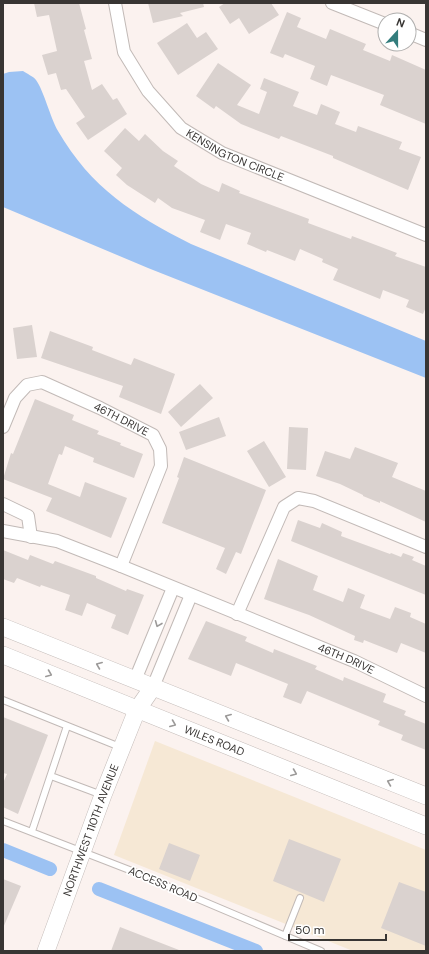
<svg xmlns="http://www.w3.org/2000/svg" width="429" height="954" viewBox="0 0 429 954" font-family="'DM Sans',sans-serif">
<rect width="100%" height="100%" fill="#fbf2ef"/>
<path fill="#f6e8d5" d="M155,741L426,850V951H353L114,855Z"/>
<path fill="#9cc2f3" d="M23,71C27,74 33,76 36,80C44,91 50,117 58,131C91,188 134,215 191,244L426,341V378L148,268L3,207V74L9,72Z"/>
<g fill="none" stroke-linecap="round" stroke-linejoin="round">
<path stroke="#9cc2f3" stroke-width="14" d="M3,850L50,869
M99,889L256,951"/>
</g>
<path fill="#dad2cf" d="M34,3H79L86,29L84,30L92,59L84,61L92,90L102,84L113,100L117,98L127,114L88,140L76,123L85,117L66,89L61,90L56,73L48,75L42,55L57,51L49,15L37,17Z
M148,3H203L204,7L180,13L183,16L153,23Z
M225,3H271L279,15L249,34L239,18L230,24L219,7Z
M287,12L301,18L297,27L326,39L330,29L366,44L363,50L390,61L392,55L426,70V124L380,105L384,95L331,75L327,86L310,79L315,66L285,54L283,58L270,53Z
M187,23L197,38L206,32L218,49L178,75L157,43Z
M218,63L251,85L237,105L259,114L267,92L260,89L264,78L299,92L293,106L317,115L321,104L340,112L335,124L356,132L358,126L402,142L399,149L421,157L408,190L333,158V156L281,136L279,139L241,124L216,106L214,109L196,96Z
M125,128L139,141L145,134L163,151L178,161L174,166L201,184L219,192L222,183L240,191L239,193L309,219L308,223L351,239L352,236L397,253L395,256L426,267V307L423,314L406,307L409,300L383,290L380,299L333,280L338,269L322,262L323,259L300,249L295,261L267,250L266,252L247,244L251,233L226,224L220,240L200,232L205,220L172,208L158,198L155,203L127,185L116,175L122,168L104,151Z
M32,325L37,357L17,359L13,328Z
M50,331L93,347L92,350L131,365L134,358L175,374L161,414L119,397L123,386L41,358Z
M200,384L213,398L181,427L168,412Z
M35,399L74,415L72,420L99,431L97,434L121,443L120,445L143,454L134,478L93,462L94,458L65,446L62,455L59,454L48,484L80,497L85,482L127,498L111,538L46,511L52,498L3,479L11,453L13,454Z
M219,417L226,436L186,450L179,432Z
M289,427L308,428L306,470L287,469Z
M264,441L286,477L269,487L247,451Z
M355,447L398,463L392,477L426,491V522L380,501V503L363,496V495L340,484L316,476L325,451L350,459Z
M184,457L266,490L241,554L236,552L226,574L216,569L225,548L162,523L179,478L177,477Z
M298,520L320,528L322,523L342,532L341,536L390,554L391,553L401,557L403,553L414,557L412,560L426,566V595L291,541Z
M3,550L28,560L30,555L53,564L55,561L96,576V578L126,591L127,589L144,595L128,635L111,628L116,615L87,603L82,616L65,610L70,595L41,585L40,587L17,578L14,583L3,579Z
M278,559L318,576L313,590L343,602L348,588L365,595L360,608L390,619L395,607L411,613L410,617L426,624V653L401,643L397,653L364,640L363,643L354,640L355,636L309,615L264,599Z
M206,621L247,637L245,641L273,653L274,649L317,666L315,669L343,681L344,677L386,694L383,702L406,711L404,715L426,724V750L401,740L403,735L378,725L380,721L307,691L301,704L283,697L288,684L236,663L231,676L188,659Z
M3,717L48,735L18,814L3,807V783L7,774L3,773Z
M289,839L341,859L324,902L273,881Z
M169,843L200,855L190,881L159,869Z
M3,879L21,886L3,928Z
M399,882L426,892V946L381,928Z
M120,927L179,950V951H111Z"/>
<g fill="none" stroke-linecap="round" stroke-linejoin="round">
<g stroke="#c2bab7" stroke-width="8">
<path id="lane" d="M3,700L120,747
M51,776L102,795
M3,821L132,871L321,951
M32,831L67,726
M285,936L300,898"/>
</g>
<g stroke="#c2bab7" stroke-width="14">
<g id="street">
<path id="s1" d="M115,3L124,52L148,91L181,128L222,153L426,235"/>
<path d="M332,3L385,24"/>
<path d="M409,33L426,40"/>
<path id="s2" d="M3,427L15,398L27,385L42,382L100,408L153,435L160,449L161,466L121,566"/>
<path d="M3,504L28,516L31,537"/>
<path id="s3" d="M3,531L57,541L121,566L354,661L426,696"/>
<path d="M237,614L284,507L298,498L314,501L426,547"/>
<path d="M135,680L173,588"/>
<path d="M153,687L191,595"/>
</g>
</g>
<g stroke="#c2bab7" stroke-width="18">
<g id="secondary">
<path d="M3,627L426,796"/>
<path id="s4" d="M3,655L426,826"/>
<path id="s5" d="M46,951L103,795L137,710L153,687"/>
</g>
</g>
<use href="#lane" stroke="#fff" stroke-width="6"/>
<use href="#street" stroke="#fff" stroke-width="12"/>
<use href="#secondary" stroke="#fff" stroke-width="17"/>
</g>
<defs><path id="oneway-chevron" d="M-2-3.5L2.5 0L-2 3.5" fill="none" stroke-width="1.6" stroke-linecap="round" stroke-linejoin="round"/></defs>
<g stroke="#9c9a99">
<use href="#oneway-chevron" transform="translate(158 624) rotate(112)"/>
<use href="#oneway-chevron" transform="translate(99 665) rotate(-158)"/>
<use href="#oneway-chevron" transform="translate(49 674) rotate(22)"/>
<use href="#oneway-chevron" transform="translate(228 717) rotate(-158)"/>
<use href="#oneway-chevron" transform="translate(173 724) rotate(22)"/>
<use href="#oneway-chevron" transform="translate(294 773) rotate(22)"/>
<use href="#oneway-chevron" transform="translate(390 782) rotate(-158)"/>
</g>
<g text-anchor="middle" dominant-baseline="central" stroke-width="3.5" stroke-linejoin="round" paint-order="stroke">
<g font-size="11" fill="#383533" stroke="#fff">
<text stroke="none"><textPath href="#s1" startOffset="206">KENSINGTON CIRCLE</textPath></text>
<text stroke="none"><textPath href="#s2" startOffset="152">46TH DRIVE</textPath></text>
<text stroke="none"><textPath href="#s3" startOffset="367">46TH DRIVE</textPath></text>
<text stroke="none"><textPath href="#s4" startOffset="228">WILES ROAD</textPath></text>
<text stroke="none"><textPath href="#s5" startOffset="129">NORTHWEST 110TH AVENUE</textPath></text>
<text transform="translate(163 884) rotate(23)">ACCESS ROAD</text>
</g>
</g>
<rect width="429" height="954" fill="none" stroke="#383533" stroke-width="8"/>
<g transform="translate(397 32) rotate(21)"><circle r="19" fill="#ffffff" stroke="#afaead"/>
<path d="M0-3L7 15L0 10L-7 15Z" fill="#337d7d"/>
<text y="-6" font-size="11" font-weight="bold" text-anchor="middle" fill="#383533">N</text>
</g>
<path d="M289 934v6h97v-6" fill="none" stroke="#383533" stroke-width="2"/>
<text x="295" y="934" font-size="12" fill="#383533" stroke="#ffffff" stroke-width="3" paint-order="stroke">50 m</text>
</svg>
